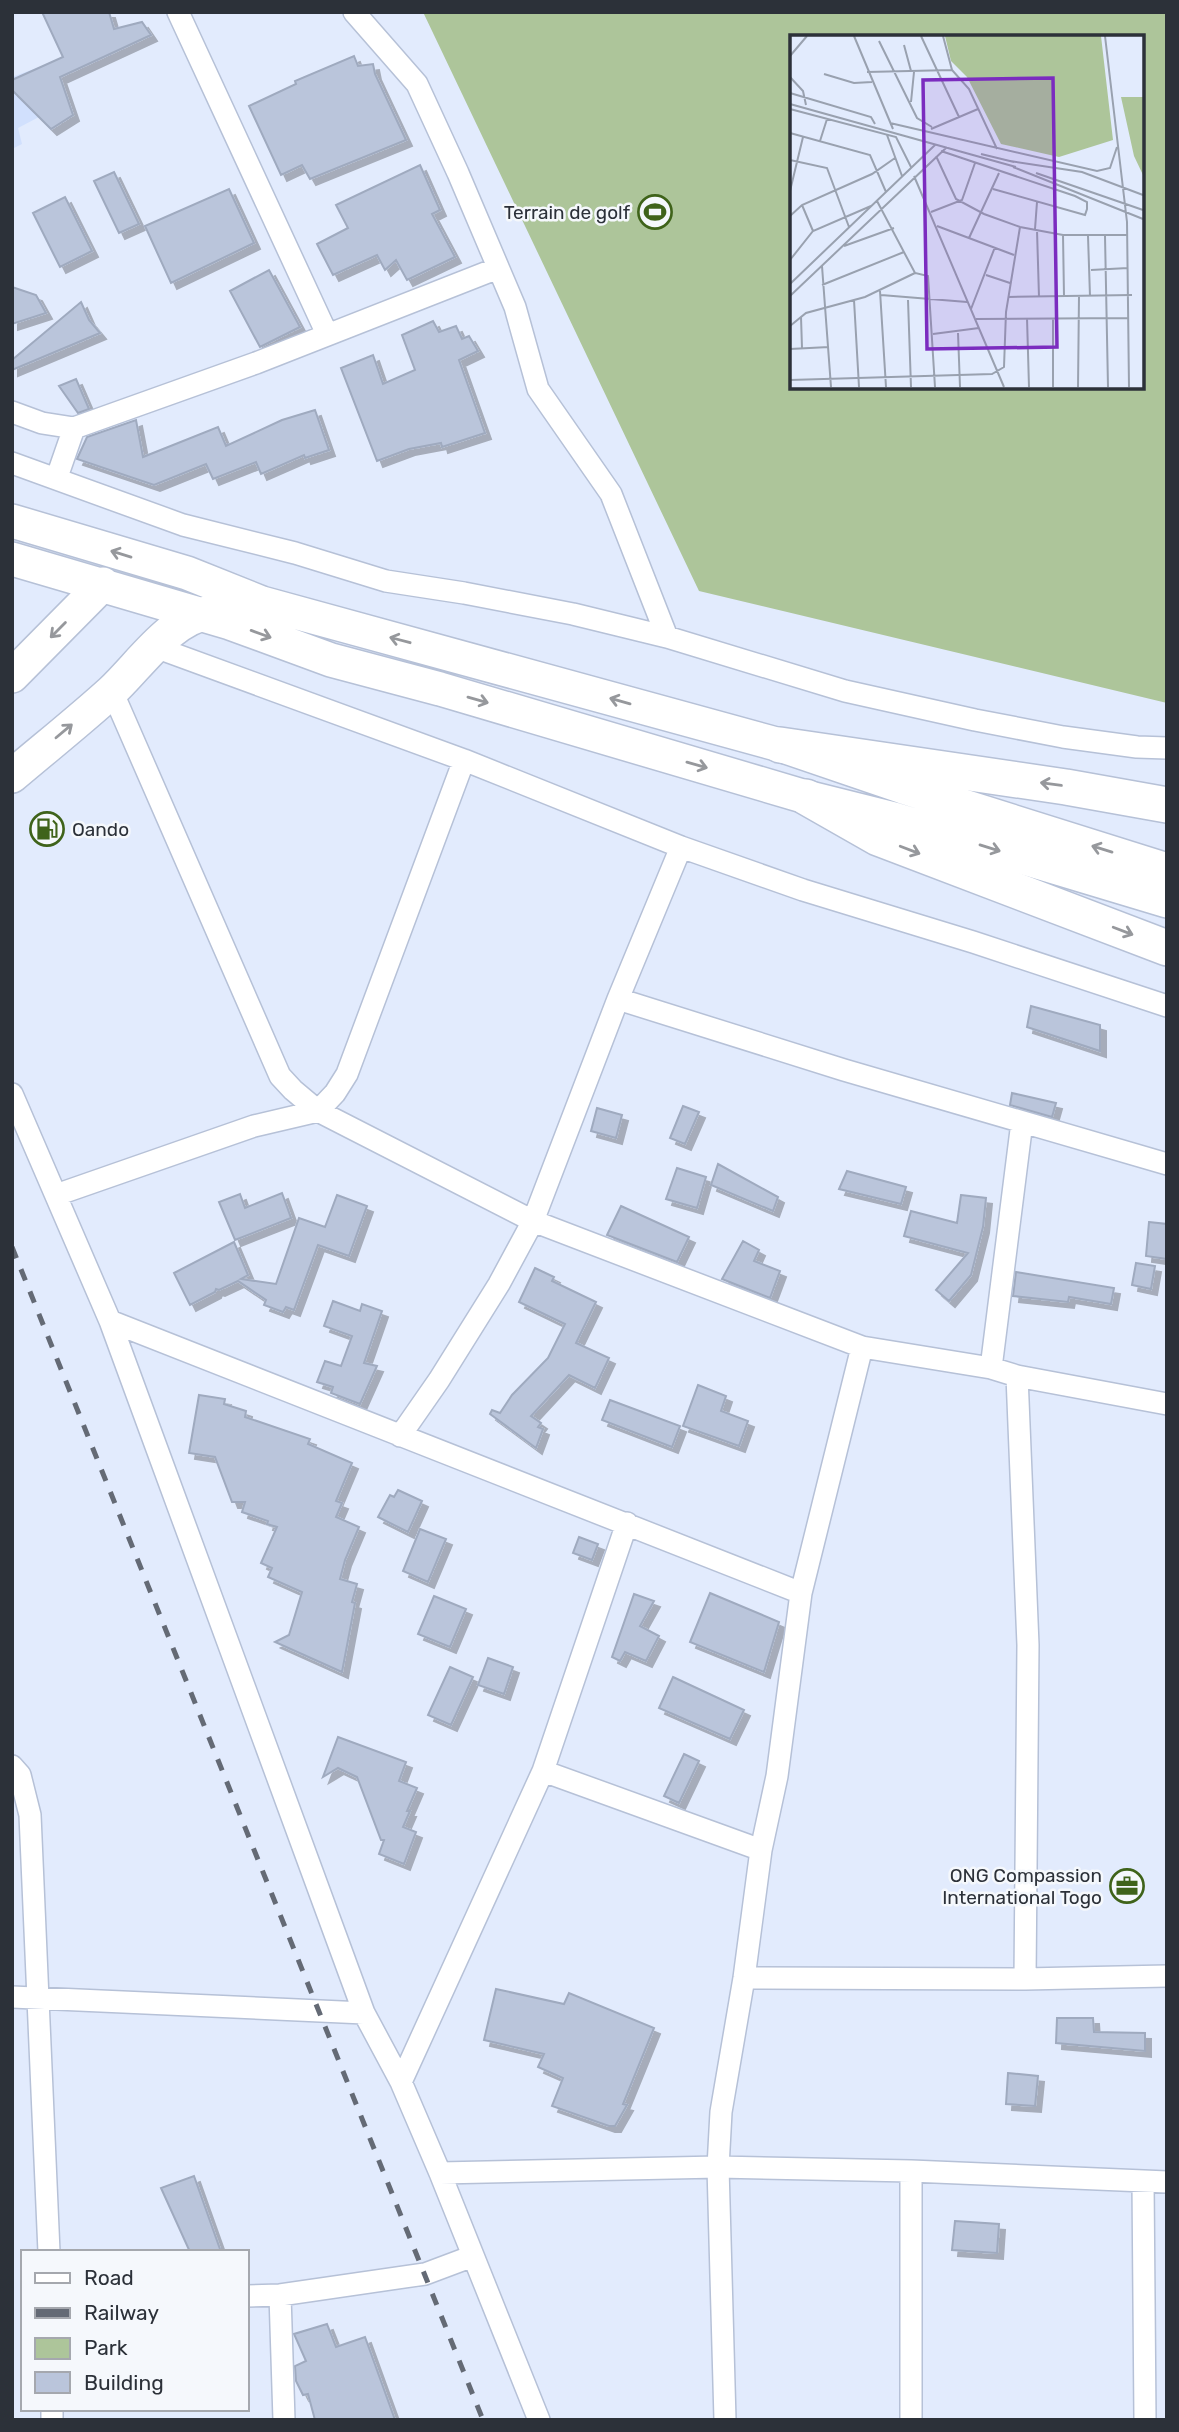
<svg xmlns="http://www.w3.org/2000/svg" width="1179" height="2432" viewBox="0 0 1179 2432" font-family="Rubik,sans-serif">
<defs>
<filter id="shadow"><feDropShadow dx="6" dy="6" stdDeviation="0" flood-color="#0004"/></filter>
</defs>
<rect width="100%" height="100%" fill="#e2ebfd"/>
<path fill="#d1e0fd" d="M42,66L58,92L65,93L73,115L51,129L39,117L18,128L22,144L12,149V77Z"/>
<path fill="#adc59a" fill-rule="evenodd" d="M423,12H1167V703L699,591ZM792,37H1142V387H792Z"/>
<path fill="#bac5db" stroke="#9faabf" stroke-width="2" filter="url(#shadow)" d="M42,12H109L114,29L142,22L151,35L60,77L73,115L51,129L12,90V80L63,57Z
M354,56L358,66L373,64L375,74L406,140L310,179L302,165L281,175L249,106L296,84L295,81Z
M420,165L440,210L432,214L455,257L407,280L396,260L385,270L377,255L333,275L317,244L348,228L336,205Z
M114,172L139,224L119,233L94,181Z
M229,189L254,243L171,283L145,226Z
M65,197L92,251L60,267L33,213Z
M269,270L300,327L260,347L230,291Z
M12,287L36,295L46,313L12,324Z
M81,302L89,320L100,333L12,370V360Z
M433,321L439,332L456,326L462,339L469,336L478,351L459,360L485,433L442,447L441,443L409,449L377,461L341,368L373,355L383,384L415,370L402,335Z
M76,379L89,409L78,413L59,386Z
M315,410L329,450L305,458L304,455L261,474L256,462L213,479L206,464L154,485L77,459L87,437L136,420L143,457L218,427L226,446L282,420Z
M1031,1006L1100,1025V1051L1027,1027Z
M1012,1093L1056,1103L1052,1117L1010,1105Z
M683,1106L699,1112L685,1144L670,1138Z
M597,1108L622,1115L616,1138L591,1131Z
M718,1164L778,1197L773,1211L711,1185Z
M677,1168L706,1177L697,1208L666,1199Z
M847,1171L906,1187L901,1204L839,1189Z
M282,1193L291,1218L235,1240L219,1202L240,1194L245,1208Z
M337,1195L367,1206L349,1256L318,1245L294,1310L286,1307L283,1312L264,1305L266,1300L238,1281L219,1290L216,1289L215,1292L190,1305L174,1273L234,1242L248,1275L241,1279L276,1284L299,1218L325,1227Z
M961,1195L986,1198L983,1227L971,1275L949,1301L936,1290L968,1253L904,1236L911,1211L957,1223Z
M621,1206L689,1237L677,1262L607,1235Z
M1149,1222L1167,1224V1259L1146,1256Z
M743,1241L759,1250L754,1261L780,1271L770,1298L722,1279Z
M1136,1263L1155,1266L1151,1289L1132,1285Z
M535,1268L554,1277L552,1281L596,1302L576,1343L609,1358L595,1388L569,1375L531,1416L541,1423L538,1427L543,1429L536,1448L490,1414L492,1410L500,1413L512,1395L548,1358L565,1324L519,1302Z
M1016,1272L1114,1288L1111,1304L1069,1297L1068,1302L1013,1296Z
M333,1301L360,1311L362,1304L382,1311L364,1363L377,1366L360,1404L331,1393L333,1387L317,1382L325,1361L341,1366L352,1336L324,1326Z
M698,1385L726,1396L721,1411L748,1421L739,1446L683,1426Z
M199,1395L225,1399L224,1404L246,1411L245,1417L310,1439L308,1444L352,1463L336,1501L342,1503L336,1517L359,1527L345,1560L340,1579L357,1584L352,1602L355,1603L342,1672L275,1642L289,1635L302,1592L268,1577L272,1568L261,1563L277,1527L267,1524L268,1521L242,1512L245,1502H232L215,1457L189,1453Z
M610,1400L680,1426L672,1447L602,1420Z
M398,1490L422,1501L408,1532L378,1517L390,1495L394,1497Z
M420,1529L446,1539L428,1582L403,1571Z
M579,1537L598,1544L592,1560L573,1553Z
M710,1593L779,1622L764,1672L690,1642Z
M634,1594L654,1601L640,1626L659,1636L646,1661L625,1652L620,1661L612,1657Z
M434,1596L466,1609L450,1647L418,1634Z
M488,1658L513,1667L504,1694L478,1685Z
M450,1667L473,1677L451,1725L428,1715Z
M673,1677L744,1710L730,1739L659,1708Z
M338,1737L406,1762L399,1781L417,1788L407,1811H410L403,1827L416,1832L404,1864L379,1854L384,1840H381L357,1777L338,1768L323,1777Z
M684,1754L699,1761L679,1803L664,1796Z
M496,1989L564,2004L569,1993L654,2028L623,2104L627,2105L615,2126H609L552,2106L563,2078L538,2067L544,2054L484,2040Z
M1057,2018H1093L1094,2032L1145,2033V2051L1056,2043Z
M1008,2073L1038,2076L1035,2106L1006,2104Z
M194,2176L221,2252H190L161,2188Z
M955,2221L999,2224L997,2253L952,2250Z
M327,2324L336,2347L365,2337L395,2420H315L308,2394L303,2395L296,2381L295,2366L306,2361L294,2334Z"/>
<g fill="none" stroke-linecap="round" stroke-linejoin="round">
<g stroke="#b6c1d7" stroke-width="24">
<path id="minor" d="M178,12L327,334
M354,12L417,84L458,173L515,307L538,389L611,494L667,637
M12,412L42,423L74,428
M12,463L183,525L295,553L386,581L464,593L573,614L667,637L845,691L975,720L1063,737L1137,747L1167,748
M57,477L74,428L256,363L498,268
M155,647L464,760L681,847L803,890L973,942L1167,1006
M112,691L280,1076L293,1090L318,1111L533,1221L862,1347L991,1368L1017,1376L1167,1404
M618,999L844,1070L1167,1164
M12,1094L110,1321L364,2013L401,2082L440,2173L539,2420
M56,1195L254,1126L318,1111L335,1093L347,1074L464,760
M110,1321L801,1593
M991,1368L1022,1122
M1017,1376L1028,1645L1025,1979
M400,1436L439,1380L499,1284L533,1221L618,999L681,847
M12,1766L20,1775L30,1815L49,2252
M543,1771L761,1850
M744,1978L1025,1979L1167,1976
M12,1997L364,2013
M401,2082L543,1771L627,1523
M440,2173L718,2167L911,2171L1167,2182
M1143,2181L1145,2420
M280,2295L284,2420
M247,2296L280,2295L425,2274L473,2256
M52,2409V2420
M725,2420L718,2167L721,2112L744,1978L761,1850L777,1776L801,1593L862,1347
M911,2420V2171"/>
</g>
<g stroke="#b6c1d7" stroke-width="36">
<path id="primary" d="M12,521L187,573L262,603L780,745L903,787L1167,870
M12,559L230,623L331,660L440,689L806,797L894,819L1167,901
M12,676L103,584
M12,776C45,748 79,721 111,692C141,664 169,619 211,612"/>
</g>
<g stroke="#b6c1d7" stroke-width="38">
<path id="trunk" d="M780,745L1066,787L1167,805
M806,797L878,838L1167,948"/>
</g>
<use href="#minor" stroke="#fff" stroke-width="21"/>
<use href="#primary" stroke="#fff" stroke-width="33"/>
<use href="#trunk" stroke="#fff" stroke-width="35"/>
<path stroke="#646a75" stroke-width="5" stroke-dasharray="12 12" stroke-linecap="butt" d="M12,1247L483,2420"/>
</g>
<defs><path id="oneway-shaft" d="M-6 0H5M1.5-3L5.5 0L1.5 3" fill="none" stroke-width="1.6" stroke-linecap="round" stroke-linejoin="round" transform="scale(1.75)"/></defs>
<g stroke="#96989c">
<use href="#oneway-shaft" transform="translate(121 554) rotate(-163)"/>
<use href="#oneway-shaft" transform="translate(58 630) rotate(135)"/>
<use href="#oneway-shaft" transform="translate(261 634) rotate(20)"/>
<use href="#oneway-shaft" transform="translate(400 640) rotate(-165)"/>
<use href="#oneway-shaft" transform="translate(478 700) rotate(16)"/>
<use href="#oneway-shaft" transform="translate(620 701) rotate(-164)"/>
<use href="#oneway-shaft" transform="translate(64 731) rotate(-40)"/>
<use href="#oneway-shaft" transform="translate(697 765) rotate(16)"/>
<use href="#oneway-shaft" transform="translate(1051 784) rotate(-172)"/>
<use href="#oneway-shaft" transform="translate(990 848) rotate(17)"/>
<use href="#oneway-shaft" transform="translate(1102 849) rotate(-163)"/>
<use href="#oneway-shaft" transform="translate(910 850) rotate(21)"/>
<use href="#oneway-shaft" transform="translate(1123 931) rotate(21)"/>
</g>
<defs>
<g id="stadium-ring" transform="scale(1.75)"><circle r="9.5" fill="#f5f8fc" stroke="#3f631a" stroke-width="1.5"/><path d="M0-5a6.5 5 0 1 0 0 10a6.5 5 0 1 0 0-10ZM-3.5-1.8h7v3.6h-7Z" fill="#3f631a"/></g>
<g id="fuel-ring" transform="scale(1.75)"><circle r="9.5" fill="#f5f8fc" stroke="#3f631a" stroke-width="1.5"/><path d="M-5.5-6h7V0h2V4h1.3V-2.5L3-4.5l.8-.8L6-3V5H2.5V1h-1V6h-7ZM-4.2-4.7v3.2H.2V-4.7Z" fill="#3f631a"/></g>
<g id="office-ring" transform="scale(1.75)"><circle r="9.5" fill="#f5f8fc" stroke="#3f631a" stroke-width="1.5"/><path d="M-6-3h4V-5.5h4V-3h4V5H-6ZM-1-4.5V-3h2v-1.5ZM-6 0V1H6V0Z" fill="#3f631a"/></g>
</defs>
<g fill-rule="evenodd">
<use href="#stadium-ring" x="655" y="212"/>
<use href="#fuel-ring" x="47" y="829"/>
<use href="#office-ring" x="1127" y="1886"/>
</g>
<g text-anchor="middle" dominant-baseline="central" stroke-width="5" stroke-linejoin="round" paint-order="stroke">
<g font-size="19" fill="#2c3139" stroke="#f5f8fc" text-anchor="end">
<text x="630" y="212">Terrain de golf</text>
<text x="72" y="829" text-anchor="start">Oando</text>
<text x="1102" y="1875">ONG Compassion<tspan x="1102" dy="22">International Togo</tspan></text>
</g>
</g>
<g transform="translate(790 35)">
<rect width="354" height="354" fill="#e2ebfd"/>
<path d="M155,1H311L323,105L269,122L211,109L177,42L161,26ZM331,62H353V140L344,121Z" fill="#adc59a"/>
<path fill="none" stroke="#99a1af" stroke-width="2" d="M64,1L103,94M131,1L169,82M153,1L162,35L179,54L207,114M315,1L337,187L339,352M89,6L127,83L142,92M114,10L121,36M0,21L17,1M77,37L162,35M34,39L64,48L82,47M0,42L13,56L16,70M0,58L81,82L85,89M121,67L124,37M0,69L226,132M0,74L106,102L121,132M100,88L307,136L320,133L327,112M141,94L188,74M0,98L80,120L96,157M97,100L112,141M30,106L37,84M151,116L285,161L297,167V174L295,180L203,154M191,119L224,127M146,121L166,164L194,179L230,192L273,200H337M0,125L37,133L59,192M220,126L292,137L353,160M223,132L353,184M246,138L353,175M124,141L214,352M0,156L13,102M87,166L125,238L138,241L145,352M12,170L23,196M141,177L172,165L185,128M0,181L12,170L82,139L105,123M147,191L224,220M245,194L247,167M247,195L249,262M273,200L274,261M298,201L300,261M315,201L318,352M179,203L209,138M54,211L104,193M0,225L23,196L81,171M32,231L41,352M301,235L338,233M196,240L220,248M0,249L145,110M32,250L114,217M90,256L96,352M91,260L177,267M0,261L157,112M218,262L342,260M64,265L69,352M118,265L121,352M181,274L205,212M11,282L12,313M237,283L239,352M186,284L338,283M263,284V352M0,291L16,278L75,262L125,238M168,298L170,352M143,299L189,293M0,314L39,312M0,345L202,339L214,332L216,277L230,192M288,352L289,261"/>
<path fill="#7b2cbf" fill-opacity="0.15" stroke="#7b2cbf" stroke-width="3.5" d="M263,43L267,312L137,314L133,45Z"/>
<rect width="354" height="354" fill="none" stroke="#2c3139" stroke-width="3.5"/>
</g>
<rect width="1179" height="2432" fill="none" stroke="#2c3139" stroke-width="28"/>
<rect x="21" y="2250" width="228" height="161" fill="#f5f8fc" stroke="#a5a8ae" stroke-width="2"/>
<rect x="35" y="2273" width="35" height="10" fill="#ffffff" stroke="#a5a8ae" stroke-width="2"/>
<text x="84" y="2285" font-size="21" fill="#2c3139">Road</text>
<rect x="35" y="2308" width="35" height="10" fill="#646a75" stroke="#a5a8ae" stroke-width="2"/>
<text x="84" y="2320" font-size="21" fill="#2c3139">Railway</text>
<rect x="35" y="2338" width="35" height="21" fill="#adc59a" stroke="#a5a8ae" stroke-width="2"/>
<text x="84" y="2355" font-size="21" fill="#2c3139">Park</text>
<rect x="35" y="2372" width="35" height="21" fill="#bac5db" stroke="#a5a8ae" stroke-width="2"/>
<text x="84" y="2390" font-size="21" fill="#2c3139">Building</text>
</svg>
